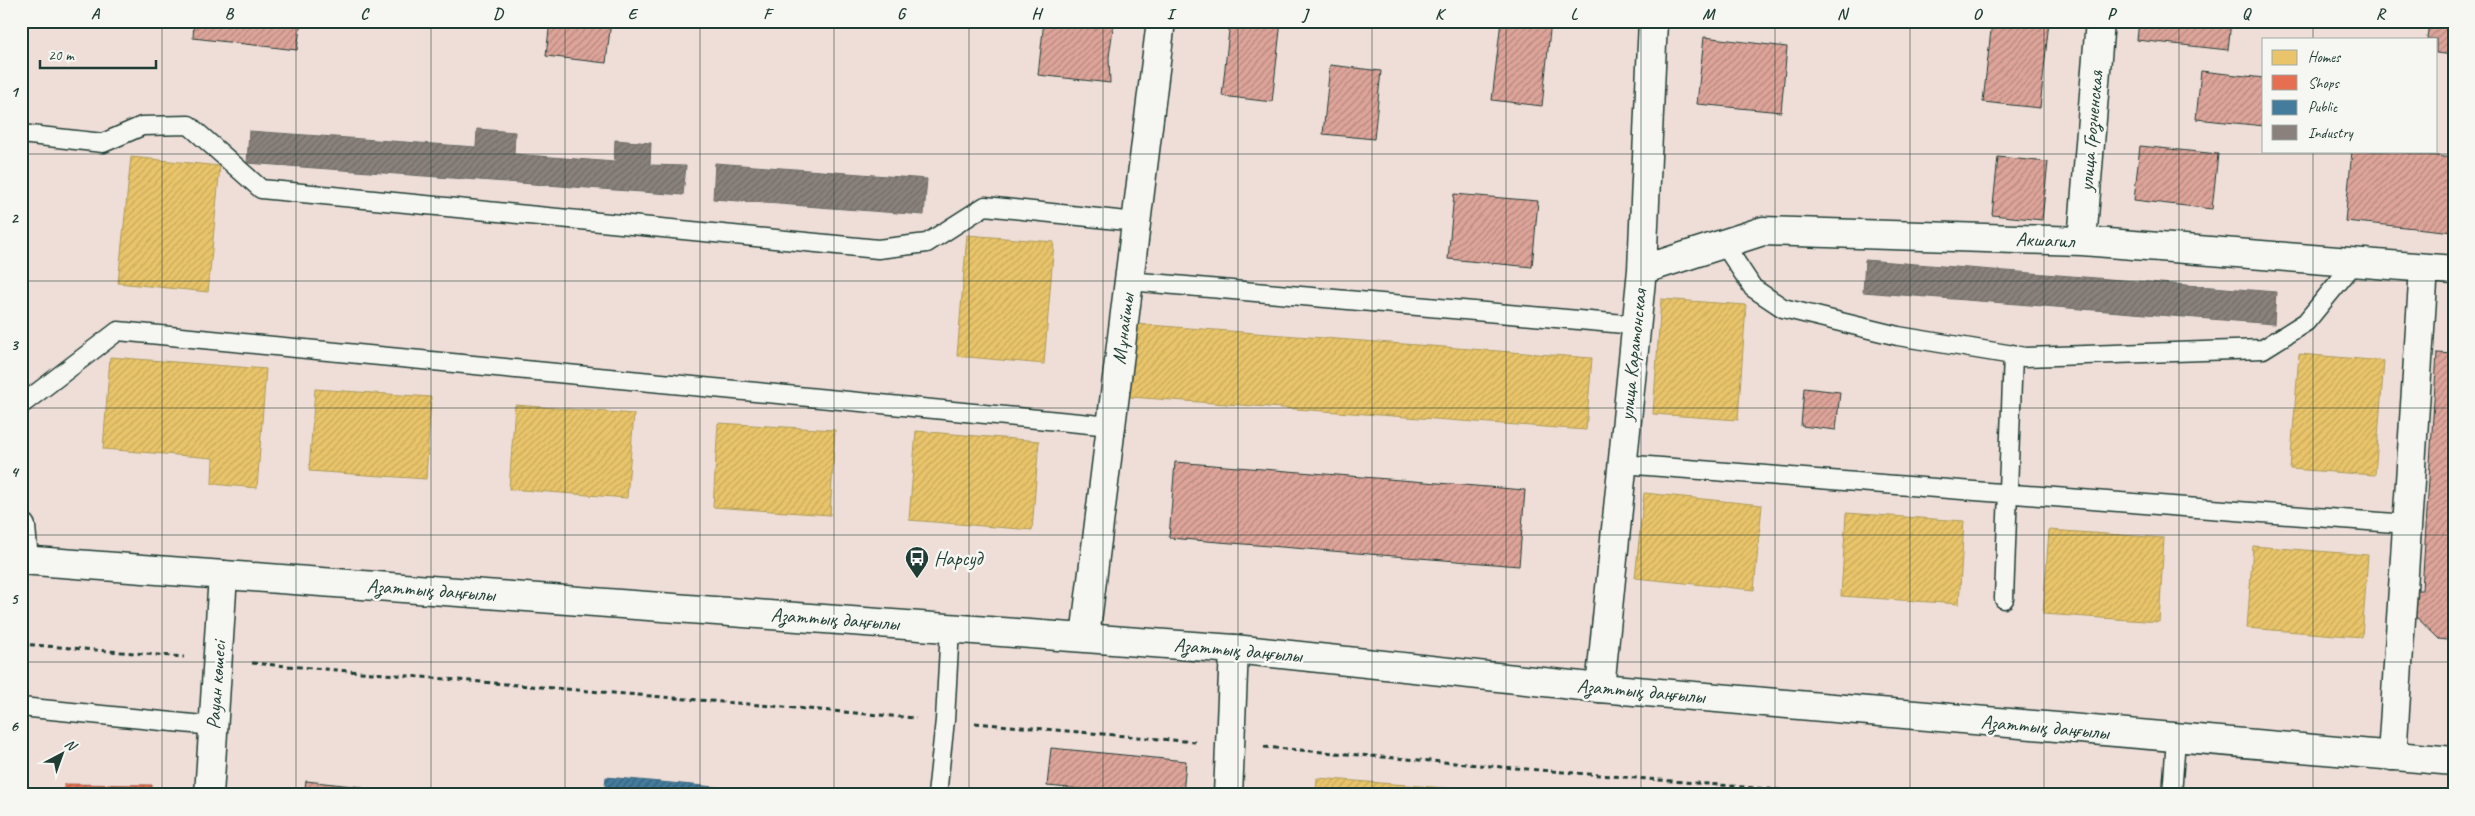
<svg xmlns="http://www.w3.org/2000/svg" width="2475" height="816" viewBox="0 0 2475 816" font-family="Caveat,sans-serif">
<defs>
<pattern id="homes-hatch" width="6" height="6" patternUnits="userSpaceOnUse" patternTransform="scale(1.25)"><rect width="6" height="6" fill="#e9c46a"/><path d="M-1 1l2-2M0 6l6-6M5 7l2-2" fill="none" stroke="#c7a95c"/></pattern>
<pattern id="shops-hatch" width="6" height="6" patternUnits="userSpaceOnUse" patternTransform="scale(1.25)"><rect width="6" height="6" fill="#e76f51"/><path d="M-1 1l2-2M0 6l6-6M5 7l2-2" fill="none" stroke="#bb5c44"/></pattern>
<pattern id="public-hatch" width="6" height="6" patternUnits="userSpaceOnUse" patternTransform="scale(1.25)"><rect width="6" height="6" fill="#457b9d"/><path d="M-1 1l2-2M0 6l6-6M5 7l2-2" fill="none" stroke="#36617a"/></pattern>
<pattern id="industry-hatch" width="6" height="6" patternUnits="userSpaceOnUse" patternTransform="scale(1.25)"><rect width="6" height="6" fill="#8a817c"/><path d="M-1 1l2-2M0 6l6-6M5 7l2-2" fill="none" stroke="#706b66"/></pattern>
<pattern id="building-hatch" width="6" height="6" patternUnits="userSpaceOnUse" patternTransform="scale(1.25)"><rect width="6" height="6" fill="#dea49a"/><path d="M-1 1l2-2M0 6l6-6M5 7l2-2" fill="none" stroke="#b3877e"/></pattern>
</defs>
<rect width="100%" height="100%" fill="#efddd8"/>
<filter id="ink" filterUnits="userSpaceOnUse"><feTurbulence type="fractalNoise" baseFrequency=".02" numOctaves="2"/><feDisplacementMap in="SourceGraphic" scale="10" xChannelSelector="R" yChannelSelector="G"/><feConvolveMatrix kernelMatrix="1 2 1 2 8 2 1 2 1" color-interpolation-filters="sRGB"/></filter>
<g filter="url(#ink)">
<path fill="url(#homes-hatch)" stroke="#ac9c5a" d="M131,157L220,166L208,292L118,283Z
M967,235L1054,242L1044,364L957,356Z
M1661,299L1746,305L1738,420L1653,414Z
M1135,324L1592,358L1586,430L1130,397Z
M2299,354L2384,361L2375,475L2290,469Z
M110,357L266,369L257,488L212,484L213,458L103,449Z
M315,389L431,397L426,479L309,471Z
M515,405L634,414L627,498L509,489Z
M718,423L835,430L830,515L713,507Z
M916,431L1039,441L1032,530L909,520Z
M1644,493L1762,505L1754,590L1635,578Z
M1846,513L1964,521L1959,604L1841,596Z
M2049,530L2164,538L2159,622L2043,614Z
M2253,546L2368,555L2362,637L2247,628Z
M1317,778L1534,795H1316Z"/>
<path fill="url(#shops-hatch)" stroke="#ab6048" d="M64,784L152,785V795H64Z"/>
<path fill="url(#public-hatch)" stroke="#3a687e" d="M606,777L801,795H604Z"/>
<path fill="url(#industry-hatch)" stroke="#6a6d66" d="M477,129L515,132L514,154L614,162L615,140L651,143L650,165L686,166L683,195L247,163L249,131L476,147Z
M715,163L927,179L924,215L713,199Z
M1865,260L2276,292L2274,324L1863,292Z"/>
<path fill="url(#building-hatch)" stroke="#1f3d34" d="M194,21H301L297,50L193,38Z
M550,21H611L606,63L546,56Z
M945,21H990V26Z
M1044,21H1114L1109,57L1110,83L1038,75Z
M1230,21H1281L1272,102L1222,96Z
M1501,21H1551L1542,106L1492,100Z
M1992,21H2049L2040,108L1983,102Z
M2139,21H2231L2228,50L2137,40Z
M2429,21H2454V55L2436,53V39H2427Z
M1704,37L1787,47L1781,112L1697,104Z
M1330,65L1381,71L1374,139L1323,134Z
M2201,71L2264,78V126L2196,119Z
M2140,146L2218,154L2212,209L2134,200Z
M2352,151H2393L2454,158V232L2345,221Z
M1998,157L2048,162L2042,220L1992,215Z
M1454,194L1538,201L1532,267L1448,259Z
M2437,353L2454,354V641L2439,639L2410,611L2411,590H2422Z
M1804,388L1840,392L1836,430L1801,426Z
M1175,462L1525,490L1519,566L1169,538Z
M1051,748L1186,761L1183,795H1103V791L1047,786Z
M306,781L362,787L361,795H304Z"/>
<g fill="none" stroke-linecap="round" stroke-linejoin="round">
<g stroke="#1f3d34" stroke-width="21">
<path id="service" d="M21,134L103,143L142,126L189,125L261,189L878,249L927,243L985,206L1136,222
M1724,244L1753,288L1783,308L1898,336L2025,357L2263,349L2306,322L2355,262
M1129,281L1636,325
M21,405L118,331L1111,426
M1622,464L2407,524
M2004,599L2013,354
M21,707L213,726
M937,795L945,720L950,628
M2172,795L2176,738"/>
</g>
<g stroke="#1f3d34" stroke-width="31">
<path id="minor" d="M2082,241L2100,21
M1642,270L1763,231L2082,241L2454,270
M21,527L24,560
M1085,637L1161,21
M1600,688L1642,270L1653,21
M2392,756L2424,268
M209,795L223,575
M1228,795L1234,649"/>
</g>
<g stroke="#1f3d34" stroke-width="31">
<path id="primary" d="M21,560L1234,649L1600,688L2454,761"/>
</g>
<path stroke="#1f3d34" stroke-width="3" stroke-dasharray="5 4" stroke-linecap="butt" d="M21,644L184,657
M252,663L916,718
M975,723L1195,742
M1264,747L1839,795"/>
<use href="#service" stroke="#f6f6f2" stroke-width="18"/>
<use href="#minor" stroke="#f6f6f2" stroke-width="28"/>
<use href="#primary" stroke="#f6f6f2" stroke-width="28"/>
</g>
</g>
<path fill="none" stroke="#1f3d34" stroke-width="1" stroke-opacity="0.55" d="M162,21V795M296,21V795M431,21V795M565,21V795M700,21V795M834,21V795M969,21V795M1103,21V795M1238,21V795M1372,21V795M1506,21V795M1641,21V795M1775,21V795M1910,21V795M2044,21V795M2179,21V795M2313,21V39M2313,151V795M21,154H2454M21,281H2454M21,408H2454M21,535H2454M21,662H2454"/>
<defs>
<g id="bus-pin" transform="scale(1.25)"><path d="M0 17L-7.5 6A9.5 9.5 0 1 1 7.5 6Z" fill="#1f3d34" stroke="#f6f6f2"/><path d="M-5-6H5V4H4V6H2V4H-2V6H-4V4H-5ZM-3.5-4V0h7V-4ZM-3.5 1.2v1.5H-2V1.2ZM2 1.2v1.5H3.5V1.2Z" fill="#fff"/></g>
</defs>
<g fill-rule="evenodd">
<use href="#bus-pin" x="917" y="558"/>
</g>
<g text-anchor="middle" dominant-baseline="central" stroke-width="5" stroke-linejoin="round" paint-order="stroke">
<g font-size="20" fill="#1f3d34" stroke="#f6f6f2">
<text transform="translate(2091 131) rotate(-85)">улица Грозненская</text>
<text transform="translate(2045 240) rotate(2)">Акшагил</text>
<text transform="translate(1123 329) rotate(-83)">Мұнайшы</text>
<text transform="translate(1633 355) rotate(-84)">улица Каратонская</text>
<text transform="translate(431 590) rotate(4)">Азаттық даңғылы</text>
<text transform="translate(835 619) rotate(4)">Азаттық даңғылы</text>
<text transform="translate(1238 650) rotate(5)">Азаттық даңғылы</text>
<text transform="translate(216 685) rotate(-86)">Рауан көшесі</text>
<text transform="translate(1641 691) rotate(5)">Азаттық даңғылы</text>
<text transform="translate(2045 727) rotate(5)">Азаттық даңғылы</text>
</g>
<g font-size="20" fill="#1f3d34" stroke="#f6f6f2" text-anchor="start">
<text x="934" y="558">Нарсуд</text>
</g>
</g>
<rect width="2475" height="816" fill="none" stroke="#f6f6f2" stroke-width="55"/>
<rect x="2262" y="38" width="175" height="115" fill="#f6f6f2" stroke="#a0aca6"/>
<rect x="2272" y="50" width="25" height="15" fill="#e9c46a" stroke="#a0aca6"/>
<text x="2308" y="62" font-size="15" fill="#1f3d34">Homes</text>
<rect x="2272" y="75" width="25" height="15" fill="#e76f51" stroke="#a0aca6"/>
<text x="2308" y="88" font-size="15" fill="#1f3d34">Shops</text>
<rect x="2272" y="100" width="25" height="15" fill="#457b9d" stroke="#a0aca6"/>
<text x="2308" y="112" font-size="15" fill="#1f3d34">Public</text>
<rect x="2272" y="125" width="25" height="15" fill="#8a817c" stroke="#a0aca6"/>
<text x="2308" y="138" font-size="15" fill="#1f3d34">Industry</text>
<g transform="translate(62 754) rotate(41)" stroke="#f6f6f2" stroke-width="4" paint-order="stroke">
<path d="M0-4L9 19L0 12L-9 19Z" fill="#1f3d34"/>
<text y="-8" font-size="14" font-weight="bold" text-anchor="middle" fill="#1f3d34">N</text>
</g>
<path d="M40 60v8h116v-8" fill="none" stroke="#1f3d34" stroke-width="2.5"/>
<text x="48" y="60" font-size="15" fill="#1f3d34" stroke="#f6f6f2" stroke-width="4" paint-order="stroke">20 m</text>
<rect x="28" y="28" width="2420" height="760" fill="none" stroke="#1f3d34" stroke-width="2"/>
<g font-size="16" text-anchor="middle" font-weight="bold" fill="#1f3d34">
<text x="95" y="19">A</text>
<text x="229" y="19">B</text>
<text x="364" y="19">C</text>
<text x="498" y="19">D</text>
<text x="632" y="19">E</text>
<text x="767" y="19">F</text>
<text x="901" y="19">G</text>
<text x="1036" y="19">H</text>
<text x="1170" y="19">I</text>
<text x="1305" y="19">J</text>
<text x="1439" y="19">K</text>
<text x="1574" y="19">L</text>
<text x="1708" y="19">M</text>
<text x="1842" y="19">N</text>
<text x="1977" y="19">O</text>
<text x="2111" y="19">P</text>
<text x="2246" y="19">Q</text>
<text x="2380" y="19">R</text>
<text x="14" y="97">1</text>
<text x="14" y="223">2</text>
<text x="14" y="350">3</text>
<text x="14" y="477">4</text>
<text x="14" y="604">5</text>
<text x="14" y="731">6</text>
</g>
</svg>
